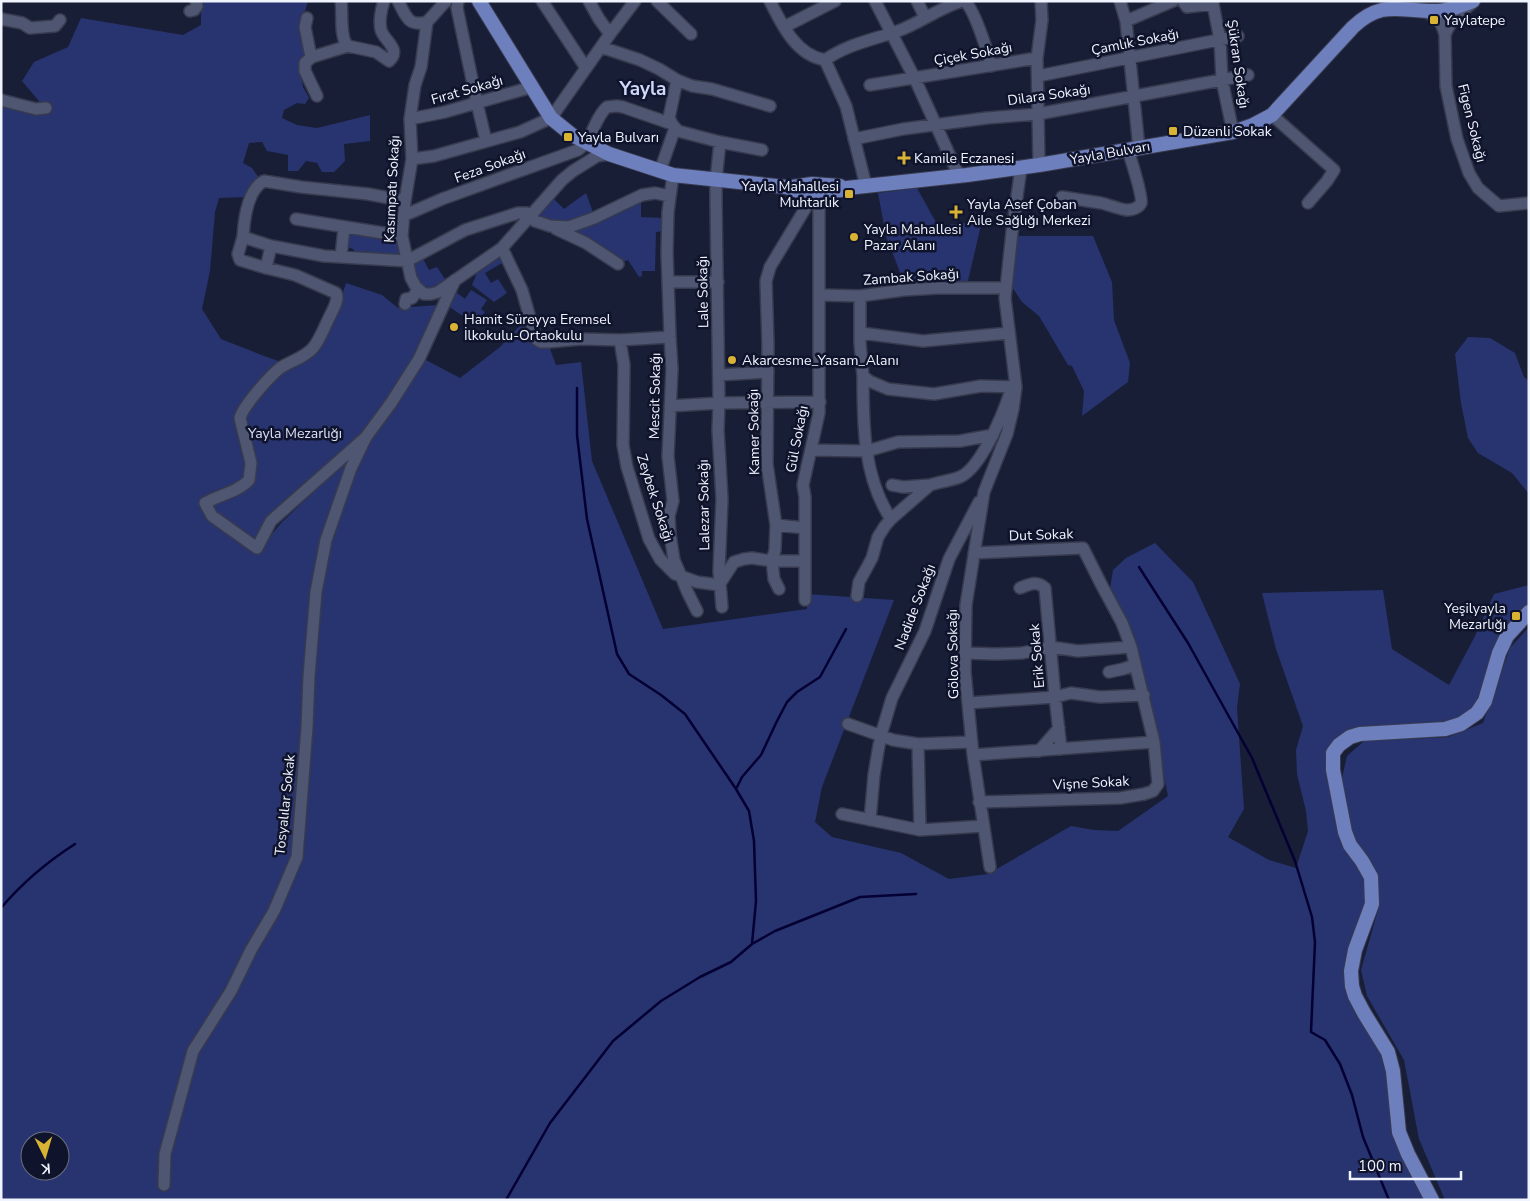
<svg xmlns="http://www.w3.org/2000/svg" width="1530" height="1201" viewBox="0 0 1530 1201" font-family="'Nunito Sans',sans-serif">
<rect width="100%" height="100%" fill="#181e36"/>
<path fill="#28346f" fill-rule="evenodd" d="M201,1H308L301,25L306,55L299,65L303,87L309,98L305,104L297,103L284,110L282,118L297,125L317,128L370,115V141L344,144L345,161L334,172H322L317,163L306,161L298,171H288V155L267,151L262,142L249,143L243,163L252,168L259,178L247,197L219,198L215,212L210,271L202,309L221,339L264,356L293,366L340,302L346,283L382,295L398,308L437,305L416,354L372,425L281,508L264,544L281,523L325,481L380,427L426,360L460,378L500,347L526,319L531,344L549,346L556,365L581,362L592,461L663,629L807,609V594L894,600L822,787L815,822L832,837L901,853L949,879L988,874L1071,826L1094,830L1118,831L1168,796L1139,653L1109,595L1113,570L1126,558L1155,543L1193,582L1240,684L1237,708L1244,809L1228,837L1269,860L1296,868L1308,831L1306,811L1297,774L1296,750L1303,726L1276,649L1262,593L1383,590L1392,649L1449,685L1475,636L1494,594L1529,585V608L1467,722L1357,730L1328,769L1359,864L1367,894L1349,970L1389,1066L1399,1143L1429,1200H1V107L42,115L44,107L22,81L34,62L68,47L81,18L183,35L201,25ZM30,1141H60V1171H30Z
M917,188L938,226L982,221L967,285L906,288L886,236L878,193Z
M586,193L594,215L563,224L540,218V215L554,199L564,209Z
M641,199V217L664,218L663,231L656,232L655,271H642V276L639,277L628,260L622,262L570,230Z
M350,231L397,239L400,254L397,256L356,253L353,249L345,246Z
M1016,236H1093L1112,282L1114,320L1130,363L1128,382L1082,416L1084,391L1072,366L1068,365L1039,316L1022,302L1010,284Z
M422,257L429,270L437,267L445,279C438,287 431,288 421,286L414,272L415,262Z
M500,257L502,263L485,273L491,283L498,279L507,293L494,302L472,285L478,270Z
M471,290L487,300L481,309L485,312L476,325L448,306L457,293L465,299Z
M1468,337L1490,338L1515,353L1524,377L1529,381V494L1512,473L1478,453L1468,438L1461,403L1455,354Z
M1529,627V1200H1445L1419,1139L1404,1060L1367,996L1361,970L1378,910L1379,879L1355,843L1341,782L1347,756L1364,741L1448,737L1483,723L1510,648Z"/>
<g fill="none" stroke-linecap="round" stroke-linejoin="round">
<path stroke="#040033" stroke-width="2.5" d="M577,388V435L587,519L617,654L629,674L661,695L685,714L736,789L749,811L754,841L756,901L752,944
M1139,567L1188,643L1252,758L1295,861L1312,917L1315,942L1311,1032L1325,1040L1340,1064L1352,1095L1363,1137L1389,1200
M736,789L742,777L761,755L777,721L787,702L797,692L820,677L846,629
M1,908C22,883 47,862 75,844
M506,1200L550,1123L613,1041L661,1001L700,977L731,962L752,944L775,931L860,897L916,894"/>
<g stroke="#383b4e" stroke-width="14">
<path id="minor" d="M341,1C343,13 339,38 348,46L376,52L389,61C402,49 384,41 381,30C379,22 381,9 384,1
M398,1C406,16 408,27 427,22
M446,1L427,22L421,67L415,85L410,119L412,159L405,201L402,236L411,278L416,287L424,294H431L438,292L502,248L562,180L573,171L597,156L609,154
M458,1L457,8L477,103L486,141
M542,1L586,68
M589,1L599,19L610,34
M657,1L691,34
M770,1C782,25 796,55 825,60
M875,1L915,79L959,176
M917,1L925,17
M964,1C974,7 988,53 991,66
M1120,1L1126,21L1139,148
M1183,1L1187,7L1213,4L1220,40L1222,80L1233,132
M190,11L194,10L197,6L196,1
M1423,11C1436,15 1442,22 1445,35C1450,21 1460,13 1471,4
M307,18L305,27L311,57
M1,19L22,23L30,28L55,26L60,20
M1126,21L1173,1
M784,27L835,1
M1445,35L1446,86L1457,139L1469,173L1478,188L1499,206L1529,203
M601,47L640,60L659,69L677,80L692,86L712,89L770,106
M1038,76L1238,36
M677,80L669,118L672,124L678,131L720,142L762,150
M870,85L1037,58
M317,96L305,71V63L312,57L348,46
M1,100L36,109L46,108
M1272,115L1334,170L1327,181L1308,203
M410,119L445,112L532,87
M854,139L903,129L987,118L1038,114L1248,75
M720,142L716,180V202L719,403L718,430L722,499L719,571L722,607
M412,159L434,156L520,132L551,118L610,34L635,1
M1039,165L1037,58L1042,20L1041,1
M660,171L675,128
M673,175L668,212L667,253L670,337L672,369L668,456L673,501L669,516L670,534L674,560L681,576L687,591L697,611
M866,186L846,106L825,60C848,44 872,40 898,31C920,23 939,8 962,1
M1062,197C1075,199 1088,201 1101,203C1110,205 1118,209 1127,210C1132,210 1139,208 1141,203C1143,196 1131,160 1128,150
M405,201L368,194L301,187L264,181C247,190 244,220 243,237L271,246L324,256L407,261L465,230L518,213H527L535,221L550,226L569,227L594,218L642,195L655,193L670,196
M403,216L442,199L578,150C593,140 594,118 607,107L617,106L623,107L672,124
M296,219L402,236
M556,229L586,243L618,264
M243,237L238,254L240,260L266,268
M271,246L266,268L295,275L336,293C339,300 334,307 331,314C325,325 321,338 313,348C304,358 291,361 280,368C270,376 243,406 240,418L251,463L249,480C238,492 219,495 205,503L212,516L257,548L271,521L366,437L391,403L419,359L455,280
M502,248L522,290L536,339L541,342H548L581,339L620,340L670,337
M341,257L344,228
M668,282H718
M819,295L860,296L904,290L938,288H1006
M860,296V343L863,376L869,381L888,389L934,394L981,386L1016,387
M405,304L406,299L412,298L418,290
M861,333L923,341L1009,333
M620,340L624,365L623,445L627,467L649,539L660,559L675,574L697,582L719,585L734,562L744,559L752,558L772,561H805
M719,375L768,372
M863,376C863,424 863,477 891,519
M670,406L719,403L820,402
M811,450L867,451L898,442L960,441L993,435
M930,485C939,482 953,480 960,477C981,468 1003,414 1010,393
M776,525L805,528
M974,553L1083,548L1101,584L1122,623L1131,647L1154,742L1158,784L1153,791L1144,794L1120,798L979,802
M1020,588C1030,584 1037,580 1045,588L1055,697L1061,749
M779,589L774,579L772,561L775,550L776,525L767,464L768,344L766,281L770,267L814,194
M857,596L859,582L872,558L878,537L885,526L891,519L930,485L903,487L892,485
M805,600V497L803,485L819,413V210L818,201L814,194
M965,653L995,654L1022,653L1051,647L1078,651L1131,647
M1109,672L1123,669L1135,665
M968,703L1055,697L1071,693L1100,697L1144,695
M848,724L893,740L918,744L971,742
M918,744L920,830
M1039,751L1059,728
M973,755L1154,742
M842,814L920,830L984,826
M870,820L874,775L878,751L881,735L892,698L925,631L949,559L979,502
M990,867L973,755L965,672L966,605L984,492L1007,434L1013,409L1016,387L1005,298L1012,232L1021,168
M164,1185L165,1154L193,1051L231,991L251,950L274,911L297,857L307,727L309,676L316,592L326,540L351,468L366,437"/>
</g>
<g stroke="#383b4e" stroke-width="16">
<path id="major" d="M479,1L551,118L572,135L609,154L673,175L786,187C810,196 823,196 847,188L967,175L1039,165L1233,132L1253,125L1272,115L1353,27C1382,0 1398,11 1434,11C1447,11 1460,6 1473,1
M792,187L812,184L840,186
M1432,1200L1408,1154L1399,1132L1393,1071L1388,1052L1364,1013L1355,996L1352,986L1351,971L1355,950L1372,904L1371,877L1362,861L1350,845L1345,832L1333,770V753L1339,745L1350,737L1360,734L1445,729L1461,724L1477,713L1485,701L1499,653L1507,636L1529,612"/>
</g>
<use href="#minor" stroke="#4e5672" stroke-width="11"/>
<use href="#major" stroke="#6e7fbe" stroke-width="14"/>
</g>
<g fill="#d9b334" stroke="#0f142c" stroke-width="2">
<rect x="1429" y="15" width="10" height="10" rx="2.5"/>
<rect x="1168" y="126" width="10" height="10" rx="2.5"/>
<rect x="563" y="132" width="10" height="10" rx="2.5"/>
<path d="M901.5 150.5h5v5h5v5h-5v5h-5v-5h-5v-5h5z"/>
<rect x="844" y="189" width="10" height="10" rx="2.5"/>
<path d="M953.5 204.5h5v5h5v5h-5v5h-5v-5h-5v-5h5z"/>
<circle cx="854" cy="237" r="5"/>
<circle cx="454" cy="327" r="5"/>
<circle cx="732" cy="360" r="5"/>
<rect x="1511" y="611" width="10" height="10" rx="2.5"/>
</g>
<g text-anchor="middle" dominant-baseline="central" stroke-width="5" stroke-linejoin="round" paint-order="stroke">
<g font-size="14" fill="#f0f4fe" stroke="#0f142c" text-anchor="start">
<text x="1444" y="20">Yaylatepe</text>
<text x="1183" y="131">Düzenli Sokak</text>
<text x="578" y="137">Yayla Bulvarı</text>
<text x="914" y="158">Kamile Eczanesi</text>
<text x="839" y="186" text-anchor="end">Yayla Mahallesi<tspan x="839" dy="16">Muhtarlık</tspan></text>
<text x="967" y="204">Yayla Asef Çoban<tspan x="967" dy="16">Aile Sağlığı Merkezi</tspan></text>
<text x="864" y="229">Yayla Mahallesi<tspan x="864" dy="16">Pazar Alanı</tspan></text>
<text x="464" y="319">Hamit Süreyya Eremsel<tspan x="464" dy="16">İlkokulu-Ortaokulu</tspan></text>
<text x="742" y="360">Akarcesme_Yasam_Alanı</text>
<text x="1506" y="608" text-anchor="end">Yeşilyayla<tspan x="1506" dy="16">Mezarlığı</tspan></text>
</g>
<g font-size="14" fill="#f0f4fe" stroke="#0f142c">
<text transform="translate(1135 42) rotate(-11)">Çamlık Sokağı</text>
<text transform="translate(973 54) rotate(-10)">Çiçek Sokağı</text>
<text transform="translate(1238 64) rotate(82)">Şükran Sokağı</text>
<text transform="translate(467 90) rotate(-16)">Fırat Sokağı</text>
<text transform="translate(1049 95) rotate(-8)">Dilara Sokağı</text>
<text transform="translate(1472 123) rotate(76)">Figen Sokağı</text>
<text transform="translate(1110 153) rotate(-10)">Yayla Bulvarı</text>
<text transform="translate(490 166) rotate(-20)">Feza Sokağı</text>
<text transform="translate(392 189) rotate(-87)">Kasımpatı Sokağı</text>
<text transform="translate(911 277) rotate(-4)">Zambak Sokağı</text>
<text transform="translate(703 292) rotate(-91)">Lale Sokağı</text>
<text transform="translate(655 396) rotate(-89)">Mescit Sokağı</text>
<text transform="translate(754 432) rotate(-91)">Kamer Sokağı</text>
<text transform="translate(797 439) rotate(-79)">Gül Sokağı</text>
<text transform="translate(655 498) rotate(72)">Zeybek Sokağı</text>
<text transform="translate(704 505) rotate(-91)">Lalezar Sokağı</text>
<text transform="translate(1041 535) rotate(-2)">Dut Sokak</text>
<text transform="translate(915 607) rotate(-69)">Nadide Sokağı</text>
<text transform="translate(953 654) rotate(-91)">Gölova Sokağı</text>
<text transform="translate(1037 656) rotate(-95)">Erik Sokak</text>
<text transform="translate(1091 783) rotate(-3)">Vişne Sokak</text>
<text transform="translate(285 805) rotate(-84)">Tosyalılar Sokak</text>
</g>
<g font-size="14" fill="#dae1f7" stroke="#0f142c">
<text x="295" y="433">Yayla Mezarlığı</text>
</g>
<g font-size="19" font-weight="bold" fill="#ced8fa" stroke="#0f142c">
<text x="643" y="89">Yayla</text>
</g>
</g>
<rect width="1530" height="1201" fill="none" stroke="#f0f4fe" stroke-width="5"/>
<g transform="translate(45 1156) rotate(175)"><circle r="24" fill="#0f142c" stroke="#696e80"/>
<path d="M0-4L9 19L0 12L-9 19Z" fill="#d9b334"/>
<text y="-8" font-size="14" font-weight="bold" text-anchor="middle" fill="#f0f4fe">K</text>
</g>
<path d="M1350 1171v8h111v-8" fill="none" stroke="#f0f4fe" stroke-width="2.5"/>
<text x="1358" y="1171" font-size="15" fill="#f0f4fe" stroke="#0f142c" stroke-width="4" paint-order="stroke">100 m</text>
</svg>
